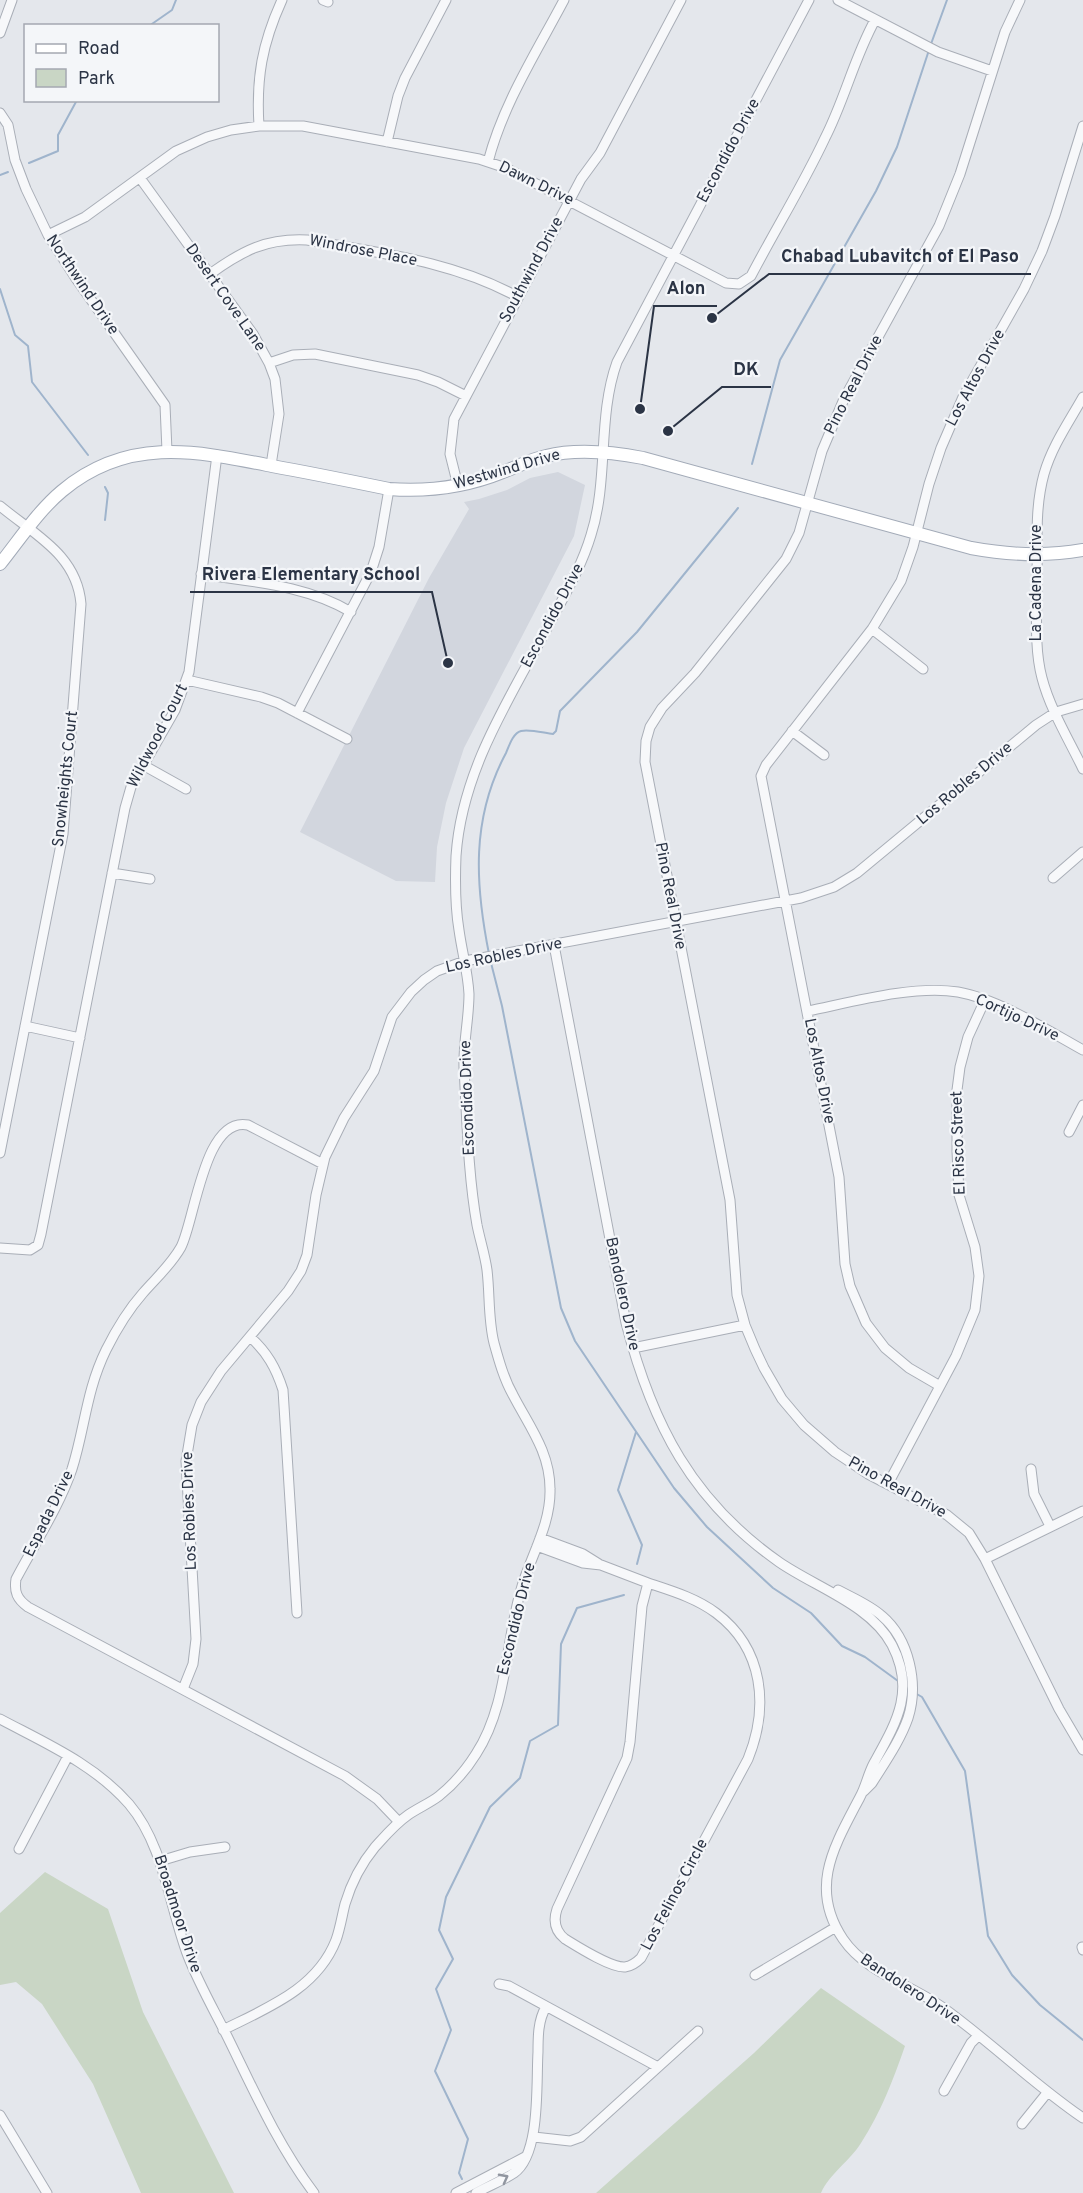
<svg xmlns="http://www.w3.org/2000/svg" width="1083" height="2193" viewBox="0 0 1083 2193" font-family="Overpass,sans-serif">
<rect width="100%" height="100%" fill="#e4e7ec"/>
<path fill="#d2d6de" d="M558,472L585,485L574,536L464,748L446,803L437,847L435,882L396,881L300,832L429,578L469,509L464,502L479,499L507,490L530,478Z"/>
<path fill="#c9d6c5" d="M45,1872L108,1909L143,2012L234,2193H141L93,2084L42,2004L16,1982L0,1985V1913Z
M821,1988L905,2046C893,2080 881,2112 861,2143C850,2161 830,2173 821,2193H596L754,2053Z"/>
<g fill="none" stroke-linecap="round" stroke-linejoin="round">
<path stroke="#9fb4cc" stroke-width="2" d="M149,26L172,10L176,0
M931,44L947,0
M29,163L58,151V135L77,100
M0,175L8,172
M0,289L15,335L28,346L32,382L88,455
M752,464L780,360L876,191L897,147L929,50
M105,520L108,493L105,487
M489,954C475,884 471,818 506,753C509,746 513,733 521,731C530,729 544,733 553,734L556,731L560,711L637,632L738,508
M490,959L502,1006L561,1308L575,1341L674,1488L707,1527L773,1588L811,1613L842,1646L865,1657L898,1681
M636,1432L618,1490L642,1545L637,1564
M915,1693L922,1697L965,1771L988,1936L1012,1975L1040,2005L1083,2040
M462,2179L459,2173L468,2139L435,2071L451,2030L436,1989L453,1959L439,1930L446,1897L490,1807L520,1778L530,1741L558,1725L561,1644L577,1608L624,1595"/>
<g stroke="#a9aeb7" stroke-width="11">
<path id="minor" d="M323,0L328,2
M838,0L938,52L992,71
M1020,0L1005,32L960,174L939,226L844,399L822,451L799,533L786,559L695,673L662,708L650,727L646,741L645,762L730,1200L737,1295L745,1325L755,1349L764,1368L782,1399L804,1425L835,1452L868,1474L947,1515L969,1533L985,1559L1059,1709L1083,1750
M0,33L12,0
M0,113L8,125L15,160L26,189L48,235L75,277L165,405L167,451
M259,126C256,78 262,44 282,0
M387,142L398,96L405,78L446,0
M488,162C503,104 536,53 564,0
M140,178L253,334L269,363L275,379L279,414L271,465
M48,235L85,217L176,151L207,137L231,130L259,126H303L479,159L506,168L726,283L739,284L751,276C775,230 803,185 825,138C845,99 854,58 875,20
M210,274C242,251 266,238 307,240C379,253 453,261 518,297
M269,363L293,355L315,354L418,375L438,382L466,396
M1083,397C1069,422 1052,446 1044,474C1034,510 1038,546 1037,583C1037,613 1034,648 1042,678C1050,709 1069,740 1083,769
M458,486L450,454L454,419L581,179L600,153L681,0
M0,506C35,535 77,555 81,604L63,834L0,1153
M201,574C252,582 306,585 351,612
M872,629L923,669
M187,680L261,697L278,703L347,739
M297,713L371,572L379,547L389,489
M792,731L824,755
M143,765L186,789
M112,873L150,879
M1053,878L1083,852
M554,945L626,1323C652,1424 692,1501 779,1562C815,1587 871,1605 892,1645C916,1691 896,1723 874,1763C868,1774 866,1786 860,1797C835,1845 808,1887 843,1939C866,1973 910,1984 942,2007C991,2042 1033,2084 1083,2118
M808,1011C852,1002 913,985 958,992C998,999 1047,1030 1083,1050
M25,1026L80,1038
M1069,1132L1083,1105
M323,1164L248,1125C204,1116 195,1220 181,1247C171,1265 156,1278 143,1293C128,1310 116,1330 106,1350C86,1391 85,1428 72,1469C59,1507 35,1543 16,1579C14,1592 17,1599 28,1607L345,1776L377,1799L399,1822
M0,1248L30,1250L38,1245L41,1234L125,808L131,787L175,710L189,672L217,455
M250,1337C267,1352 276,1368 283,1390L297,1613
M633,1348L745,1325
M940,1386L909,1368L885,1348L866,1323L850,1286L845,1264L839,1177L761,776L766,765L872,629L901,581L913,547L929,484L941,448L963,397L1024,289L1042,251L1055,216L1083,126
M1031,1469L1034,1494L1050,1526
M888,1484L956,1356L975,1310L979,1276L975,1247L959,1195L957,1151V1090L960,1067L968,1037L985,1000
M540,1538L583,1554L599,1564
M537,1546L583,1563L601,1565L648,1583
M985,1559L1083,1511
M648,1583C672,1591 696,1598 716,1613C764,1649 769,1707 748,1759L641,1958C637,1962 632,1966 625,1967C611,1968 578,1947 565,1939C555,1931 553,1921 557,1909L627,1758L630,1742L642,1606Z
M838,1590C853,1598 870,1605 882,1616C909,1639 919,1684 908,1718C900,1741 885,1762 872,1783L864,1791
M183,1689L193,1664L196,1639L186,1461L192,1425L201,1402L221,1371L288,1291L301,1271L307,1255L316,1195L325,1157L344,1118L374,1071L392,1017L411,992L424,980L437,971L465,961L801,898L834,887L857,873L1036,725L1056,712L1083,704
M0,1719C45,1743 94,1764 129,1804C164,1845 169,1906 188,1956C199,1984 214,2010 228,2038C254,2091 278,2145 314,2193
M19,1849L68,1756
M160,1861L190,1852L225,1847
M1082,1947L1083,1950
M755,1975L836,1927
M499,1984L509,1986L658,2067
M223,2030C267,2008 317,1989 336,1940C340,1929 342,1916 345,1904C351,1884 361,1864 375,1847C385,1836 395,1824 408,1815C418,1808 430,1803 439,1796C454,1784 466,1770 476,1754C508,1705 505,1641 522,1586C532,1554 551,1523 550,1489C550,1452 529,1426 513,1395C504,1379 499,1361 494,1343C488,1319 490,1295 487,1270C485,1255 480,1240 477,1225C468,1174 467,1120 464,1068C463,1043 469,1019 469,994C468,973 462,952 459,930C455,906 455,881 456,856C462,768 512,695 552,619C567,591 582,565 591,535C609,479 597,418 617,362L809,0
M944,2091L971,2043L978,2036
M0,2115L47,2193
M1022,2124L1047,2093
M534,2137L570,2141L581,2137L698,2031
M456,2193L525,2157
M476,2193C488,2186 502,2181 514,2173C541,2154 536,2083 538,2052C538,2037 538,2020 546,2007"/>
</g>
<g stroke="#a3abb8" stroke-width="14">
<path id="major" d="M0,564C20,539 38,511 62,491C128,436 196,451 272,466C311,473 350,481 389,489C428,492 466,487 503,472C517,467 531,459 546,456C578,448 612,452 643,458L971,548C1009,555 1045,557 1083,550"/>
</g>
<use href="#minor" stroke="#f7f8fa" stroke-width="9"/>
<use href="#major" stroke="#fff" stroke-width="12"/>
</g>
<defs><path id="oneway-chevron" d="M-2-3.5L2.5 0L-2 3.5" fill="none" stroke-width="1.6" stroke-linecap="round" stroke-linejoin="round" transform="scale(1.5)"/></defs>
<use stroke="#9196a0" href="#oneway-chevron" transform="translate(504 2178) rotate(-28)"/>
<g text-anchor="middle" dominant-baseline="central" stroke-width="4.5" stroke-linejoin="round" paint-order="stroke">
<g font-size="16" fill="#2b3445" stroke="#f4f6f9">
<text transform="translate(729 151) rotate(-62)">Escondido Drive</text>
<text transform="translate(536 184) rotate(26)">Dawn Drive</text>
<text transform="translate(363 251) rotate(11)">Windrose Place</text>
<text transform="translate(532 270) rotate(-62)">Southwind Drive</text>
<text transform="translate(82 285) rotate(56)">Northwind Drive</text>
<text transform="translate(225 298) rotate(55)">Desert Cove Lane</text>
<text transform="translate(976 378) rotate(-62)">Los Altos Drive</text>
<text transform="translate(854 385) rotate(-63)">Pino Real Drive</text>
<text transform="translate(507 470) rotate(-16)">Westwind Drive</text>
<text transform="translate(1037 583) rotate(-90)">La Cadena Drive</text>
<text transform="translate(553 616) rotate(-62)">Escondido Drive</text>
<text transform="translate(158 736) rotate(-63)">Wildwood Court</text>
<text transform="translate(66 779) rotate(-84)">Snowheights Court</text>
<text transform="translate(965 784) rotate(-40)">Los Robles Drive</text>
<text transform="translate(670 896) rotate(79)">Pino Real Drive</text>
<text transform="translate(504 956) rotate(-12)">Los Robles Drive</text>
<text transform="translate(1017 1018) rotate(25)">Cortijo Drive</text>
<text transform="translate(819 1071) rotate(79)">Los Altos Drive</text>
<text transform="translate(468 1098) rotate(-92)">Escondido Drive</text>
<text transform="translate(959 1143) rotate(-92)">El Risco Street</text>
<text transform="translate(622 1294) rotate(78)">Bandolero Drive</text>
<text transform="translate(897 1488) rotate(29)">Pino Real Drive</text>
<text transform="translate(190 1511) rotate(-92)">Los Robles Drive</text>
<text transform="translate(49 1514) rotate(-64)">Espada Drive</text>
<text transform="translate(517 1619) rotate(-76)">Escondido Drive</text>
<text transform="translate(675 1895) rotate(-62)">Los Felinos Circle</text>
<text transform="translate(177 1914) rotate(72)">Broadmoor Drive</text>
<text transform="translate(910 1990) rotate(33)">Bandolero Drive</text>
</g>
</g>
<path fill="none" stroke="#2b3445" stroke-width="2" d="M712 318L769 274H1031M640 409L654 306H717M668 431L722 387H771M448 663L432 592H190"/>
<g fill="#2b3445" stroke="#f4f6f9" stroke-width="2">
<circle cx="712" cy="318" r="6"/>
<circle cx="640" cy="409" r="6"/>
<circle cx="668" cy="431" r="6"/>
<circle cx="448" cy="663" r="6"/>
</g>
<g font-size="18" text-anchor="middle" font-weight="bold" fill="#2b3445" stroke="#f4f6f9" stroke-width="4.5" stroke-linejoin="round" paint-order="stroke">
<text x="900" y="262">Chabad Lubavitch of El Paso</text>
<text x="686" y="294">Alon</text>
<text x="746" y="375">DK</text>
<text x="311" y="580">Rivera Elementary School</text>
</g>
<rect x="24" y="24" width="195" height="78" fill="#f4f6f9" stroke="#a4a8b1" stroke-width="1.5"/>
<rect x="36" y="44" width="30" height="9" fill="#ffffff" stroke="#a4a8b1" stroke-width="1.5"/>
<text x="78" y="54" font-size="18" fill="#2b3445">Road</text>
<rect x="36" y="69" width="30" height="18" fill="#c9d6c5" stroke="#a4a8b1" stroke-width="1.5"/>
<text x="78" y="84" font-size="18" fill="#2b3445">Park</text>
</svg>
